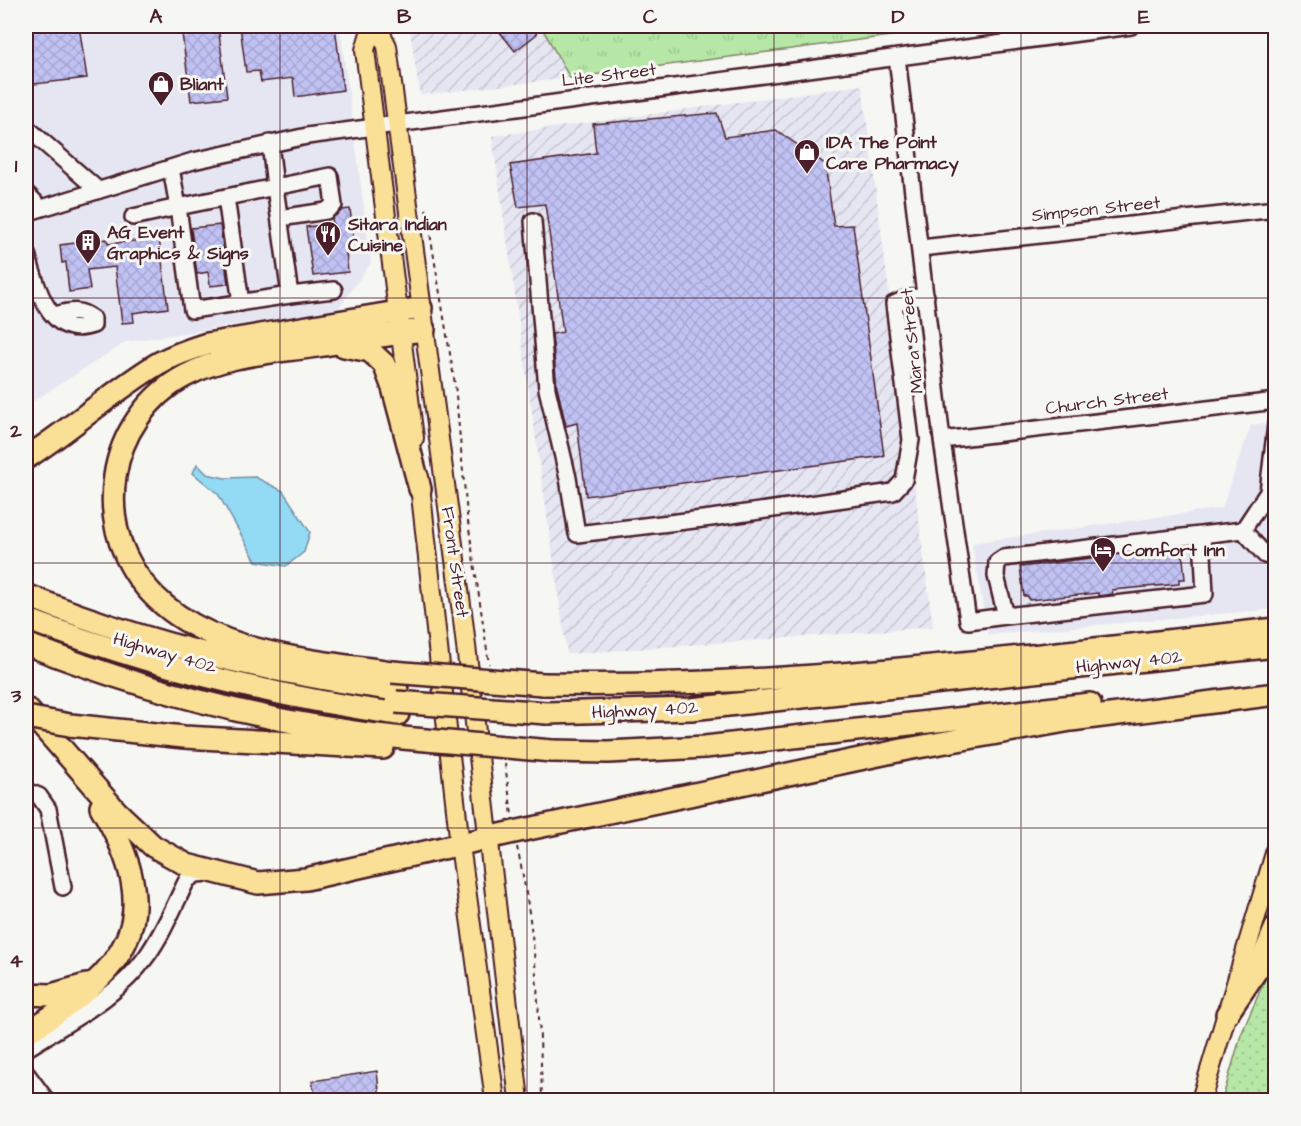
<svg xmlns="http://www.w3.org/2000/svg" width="1301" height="1126" viewBox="0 0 1301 1126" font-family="'Architects Daughter',sans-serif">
<defs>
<pattern id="industrial-furrows" width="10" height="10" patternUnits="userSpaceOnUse" patternTransform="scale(1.5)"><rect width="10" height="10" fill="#e6e6f3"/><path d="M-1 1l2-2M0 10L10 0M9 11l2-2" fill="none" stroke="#c7c5d0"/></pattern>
<pattern id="grass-tufts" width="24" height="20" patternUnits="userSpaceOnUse" patternTransform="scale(1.5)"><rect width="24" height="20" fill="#b6e7a6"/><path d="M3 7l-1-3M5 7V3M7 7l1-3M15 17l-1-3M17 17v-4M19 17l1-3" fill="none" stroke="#9ec68f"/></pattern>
<pattern id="park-dots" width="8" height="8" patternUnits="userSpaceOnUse" patternTransform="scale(1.5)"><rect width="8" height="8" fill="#b6e7a6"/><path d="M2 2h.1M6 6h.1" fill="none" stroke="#9ec68f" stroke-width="1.8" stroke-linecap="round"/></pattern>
<pattern id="building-cross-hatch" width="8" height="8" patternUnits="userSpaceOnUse" patternTransform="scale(1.5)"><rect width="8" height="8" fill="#c1c2f4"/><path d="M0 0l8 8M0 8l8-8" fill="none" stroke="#a7a6d1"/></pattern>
</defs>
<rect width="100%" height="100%" fill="#f6f6f2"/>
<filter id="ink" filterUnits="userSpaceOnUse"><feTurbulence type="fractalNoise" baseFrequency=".0167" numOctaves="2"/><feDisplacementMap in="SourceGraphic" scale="12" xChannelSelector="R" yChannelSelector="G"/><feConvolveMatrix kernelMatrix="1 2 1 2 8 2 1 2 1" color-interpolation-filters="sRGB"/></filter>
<g filter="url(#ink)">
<path fill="#e6e6f3" d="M26,26H340L371,263L338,309L126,342L26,406Z
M1275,422V609L988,635L972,543L1222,508L1251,425Z"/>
<path fill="url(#industrial-furrows)" d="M409,26H541L570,78L420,95Z
M862,85L933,627L567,654L492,136Z"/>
<path fill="url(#grass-tufts)" stroke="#808368" stroke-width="1.5" d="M541,26H966L570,78Z"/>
<path fill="url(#park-dots)" stroke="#808368" stroke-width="1.5" d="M1275,956V1100H1222L1241,1035Z"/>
<path fill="#93daf5" stroke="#768fa4" stroke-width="1.5" d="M197,464L207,474L225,478L255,477L283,491L310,532L304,552L286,566L256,561L218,494L193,473Z"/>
<path fill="url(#building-cross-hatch)" stroke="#4a1f2b" stroke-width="1.5" d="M26,26H79L87,78L26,85Z
M181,26H218L227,97L191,101Z
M240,26H335L343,90L295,97L293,78L261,82L259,71L246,72Z
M495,26H530L537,34L515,51Z
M717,113L725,137L776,130L825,164L834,226L853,225L884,456L586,496L577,423L566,426L557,387L552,334L563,332L545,204L518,207L510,165L596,153L593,124Z
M350,209L354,241L345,242L348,272L313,276L306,227L333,224L332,218L342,210Z
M220,225L228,284L210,286L208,272L197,274L191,228Z
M159,238L168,308L133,313L134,322L122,323L115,267L87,270L90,289L69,292L66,262L62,263L60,245L107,239L108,244Z
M1177,547L1182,549L1185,579H1179V584L1112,590L1113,594L1098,596V593L1029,600L1028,596H1024L1020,567Z
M377,1071L380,1101H316L312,1081Z"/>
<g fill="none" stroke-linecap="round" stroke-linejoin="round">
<g stroke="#4a1f2b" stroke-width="20">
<path id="minor" d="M897,57L942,440L968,621L1006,616
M26,127L98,190
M171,168L178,207L275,187L270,143
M26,193L41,208
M226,197L241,303
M26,213L193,161L307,136L1131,26
M133,217L178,207L192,310L290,295L275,187L330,176L334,205L326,211L280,218
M533,221L547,389L568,478L577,534L711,518L893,492L904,480L911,440L894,304L905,299L926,296
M921,248L1276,209
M26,251C36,281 47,341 93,325V319C79,308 70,311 54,315
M290,295L334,290
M942,440L1276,401
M1243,530L1265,555L1276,558
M1202,535L1205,594L1006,616L996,576L997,562L1003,558C1083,549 1163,539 1243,530L1268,492L1276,425
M26,791L39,796L48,809L63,887
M26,1049C67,1022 116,999 146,957C163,934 174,906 187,880L196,874L209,873
M26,1073L46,1100"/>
</g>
<g stroke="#4a1f2b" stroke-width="22">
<path id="major" d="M372,26L365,50L414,438
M377,26L387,46L463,620L519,1100
M419,477L460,845L495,1100
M1201,1100L1276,850"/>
</g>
<g stroke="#4a1f2b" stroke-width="26">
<path id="highway" d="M344,346L370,351L384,364L393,388L420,489
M26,458C72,429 112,391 159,363C174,355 191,349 207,344L421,308
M26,595C145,644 269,673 397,690
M26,619C147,665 270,696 398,714
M26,644C145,691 275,725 403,738
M392,672C300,659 170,651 126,556C114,531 111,504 115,476C121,435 147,396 185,376C226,354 271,353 317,346C352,341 388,334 424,330
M543,684C788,689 1032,655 1276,629
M28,710L117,812L153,846L187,865L258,883L306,879L514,832L907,749L1071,720L1276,694
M547,713L691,709L1276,646
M70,725L184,737L383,748
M552,751L608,752L705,747L1090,704
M26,994L51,995L86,985
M1227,1014L1260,965L1276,927
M26,1033C127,970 169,921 101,807"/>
</g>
<path stroke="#4a1f2b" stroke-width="2" stroke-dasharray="4.5 4.5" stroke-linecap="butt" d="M426,209L455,384L467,515L489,664
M505,764L512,815
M517,847C536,930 540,1016 542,1100"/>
<use href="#minor" stroke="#f6f6f2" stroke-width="15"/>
<use href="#major" stroke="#fadf96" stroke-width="18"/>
<use href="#highway" stroke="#fadf96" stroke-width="21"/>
<g stroke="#4a1f2b" stroke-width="26" stroke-linecap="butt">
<path id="highway-bridge" d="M392,672L543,684
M396,702L547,713
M26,717L70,725
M403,738L552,751"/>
</g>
<use href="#highway-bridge" stroke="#fadf96" stroke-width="21"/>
</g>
</g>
<path fill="none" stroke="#4a1f2b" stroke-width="1.5" stroke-opacity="0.55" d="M280,26V1100M527,26V1100M774,26V1100M1021,26V1100M26,298H1276M26,563H1276M26,828H1276"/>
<defs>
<g id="shop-pin" transform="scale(1.35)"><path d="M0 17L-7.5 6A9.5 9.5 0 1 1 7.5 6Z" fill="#4a1f2b" stroke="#f6f6f2"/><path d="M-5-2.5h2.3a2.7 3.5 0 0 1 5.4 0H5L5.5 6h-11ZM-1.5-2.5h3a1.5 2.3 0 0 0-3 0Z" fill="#fff"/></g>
<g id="restaurant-pin" transform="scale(1.35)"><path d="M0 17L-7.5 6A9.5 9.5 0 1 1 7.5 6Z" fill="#4a1f2b" stroke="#f6f6f2"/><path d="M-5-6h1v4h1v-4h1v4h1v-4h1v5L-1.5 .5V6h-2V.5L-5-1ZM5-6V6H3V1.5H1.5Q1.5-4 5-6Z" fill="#fff"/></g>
<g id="building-pin" transform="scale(1.35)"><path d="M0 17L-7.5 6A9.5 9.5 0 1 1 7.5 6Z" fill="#4a1f2b" stroke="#f6f6f2"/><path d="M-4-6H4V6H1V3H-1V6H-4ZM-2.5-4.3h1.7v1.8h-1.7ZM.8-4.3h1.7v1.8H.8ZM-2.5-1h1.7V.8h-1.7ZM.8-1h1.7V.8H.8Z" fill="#fff"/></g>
<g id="hotel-pin" transform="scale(1.35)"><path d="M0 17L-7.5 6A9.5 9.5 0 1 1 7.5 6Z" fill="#4a1f2b" stroke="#f6f6f2"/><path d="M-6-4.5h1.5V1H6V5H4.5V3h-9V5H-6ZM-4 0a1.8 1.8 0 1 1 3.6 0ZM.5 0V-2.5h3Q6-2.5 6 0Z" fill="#fff"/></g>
</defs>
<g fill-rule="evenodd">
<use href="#shop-pin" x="161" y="84"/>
<use href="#shop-pin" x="807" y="152"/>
<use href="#restaurant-pin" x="328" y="234"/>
<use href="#building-pin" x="88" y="242"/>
<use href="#hotel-pin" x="1103" y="550"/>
</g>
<g text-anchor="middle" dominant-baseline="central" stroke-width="6" stroke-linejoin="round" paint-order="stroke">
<g font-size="18" fill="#4a1f2b" stroke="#f6f6f2">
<text transform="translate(609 75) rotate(-7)">Lite Street</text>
<text transform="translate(1096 209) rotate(-6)">Simpson Street</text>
<text transform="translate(912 341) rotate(-96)">Mara Street</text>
<text transform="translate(1107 401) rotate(-7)">Church Street</text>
<text transform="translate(455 562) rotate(82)">Front Street</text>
<text transform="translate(165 653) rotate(16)">Highway 402</text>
<text transform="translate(1129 662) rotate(-6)">Highway 402</text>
<text transform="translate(645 710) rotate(-3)">Highway 402</text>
</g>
<g font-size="18" font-weight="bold" fill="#4a1f2b" stroke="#f6f6f2" text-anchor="start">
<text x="180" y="84">Bliant</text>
<text x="826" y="142">IDA The Point<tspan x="826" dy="21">Care Pharmacy</tspan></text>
<text x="348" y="224">Sitara Indian<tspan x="348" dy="21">Cuisine</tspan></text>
<text x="107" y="232">AG Event<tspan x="107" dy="21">Graphics &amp; Signs</tspan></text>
<text x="1122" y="550">Comfort Inn</text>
</g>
</g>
<rect width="1301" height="1126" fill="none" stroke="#f6f6f2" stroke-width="66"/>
<rect x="33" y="33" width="1235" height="1060" fill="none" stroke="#4a1f2b" stroke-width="2"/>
<g font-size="20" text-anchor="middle" font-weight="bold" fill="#4a1f2b">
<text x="156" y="23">A</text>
<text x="404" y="23">B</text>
<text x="650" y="23">C</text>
<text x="898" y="23">D</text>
<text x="1144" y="23">E</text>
<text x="16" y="172">1</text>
<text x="16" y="437">2</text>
<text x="16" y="702">3</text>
<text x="16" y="967">4</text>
</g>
</svg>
